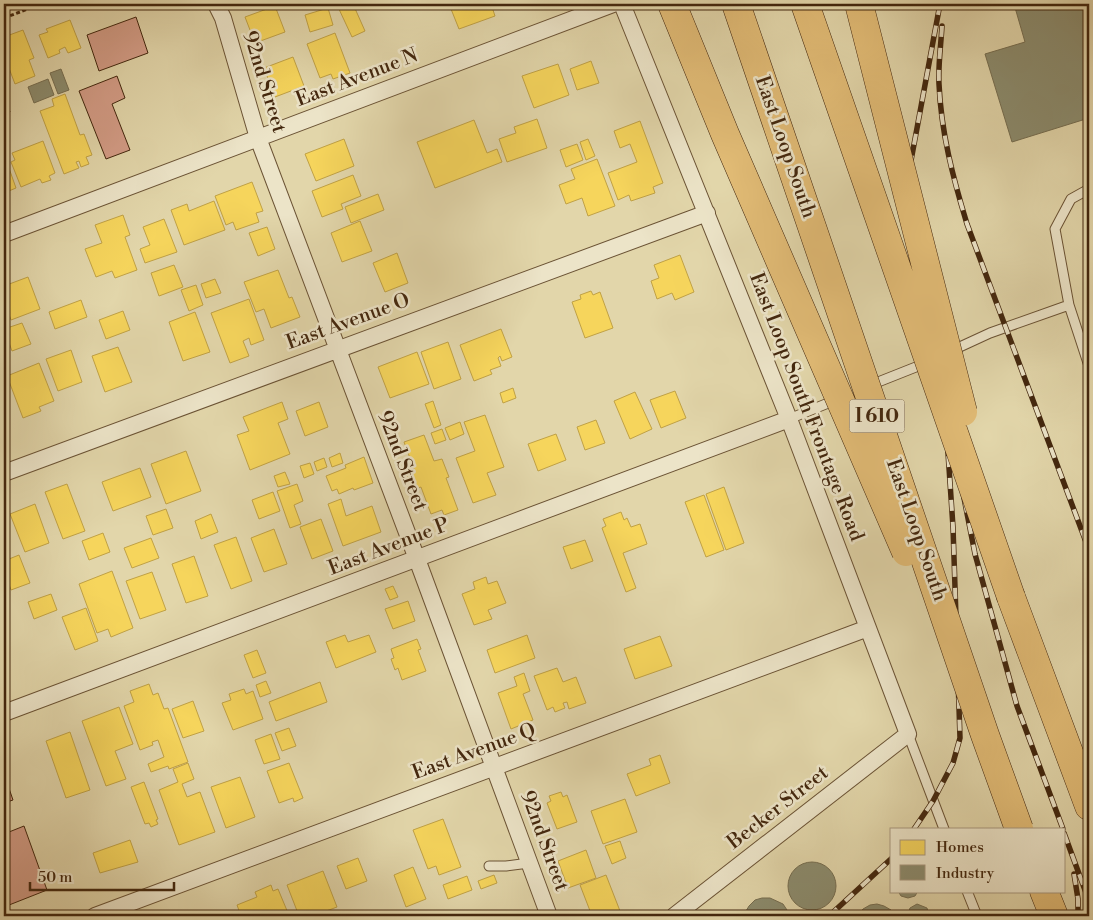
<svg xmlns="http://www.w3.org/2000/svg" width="1093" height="920" viewBox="0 0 1093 920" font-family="'Libre Bodoni',serif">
<rect width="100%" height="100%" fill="#e2d6aa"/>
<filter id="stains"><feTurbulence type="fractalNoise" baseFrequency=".004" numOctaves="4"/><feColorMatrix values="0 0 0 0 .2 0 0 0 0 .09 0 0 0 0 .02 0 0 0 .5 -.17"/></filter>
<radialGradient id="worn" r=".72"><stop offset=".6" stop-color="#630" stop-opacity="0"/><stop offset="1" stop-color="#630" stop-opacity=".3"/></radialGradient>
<path fill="#f6d55c" stroke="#c0a145" d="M344,4H353L365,31L352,37L338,7Z
M449,4H491L495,16L459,29Z
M275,6L285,32L255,43L245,17Z
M328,8L333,25L310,32L305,15Z
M70,20L81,48L68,53L65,47L59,50L60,53L48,58L39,35L48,32L46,29Z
M23,30L34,58L29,60L35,76L15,84L4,55V37Z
M335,33L350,73L333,79L331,74L320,78L307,44Z
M293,57L304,86L275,97L264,68Z
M591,61L599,83L577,90L570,69Z
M558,64L569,95L534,108L522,76Z
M65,94L80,135L84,134L92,155L86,157L89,164L81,167L79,161L76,162L79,168L64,174L40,111L54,106L52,99Z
M537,119L547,148L507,162L499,139L516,133L514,127Z
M474,120L487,153L497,149L502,162L435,188L417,142Z
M640,121L663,183L653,187L655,193L631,201L629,195L618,200L608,173L637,162L630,144L620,148L614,131Z
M344,139L354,166L316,181L305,154Z
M588,139L595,156L586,160L580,142Z
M43,141L55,173L49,176L51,180L42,183L40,179L21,187L11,162L15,160L12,153Z
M577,144L583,160L566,167L560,150Z
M4,154L16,188L4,193Z
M597,159L615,206L588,216L582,198L566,204L559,185L575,179L571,169Z
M353,175L361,196L341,204L343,209L322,217L312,191Z
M252,182L263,211L256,213L259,222L236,230L233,222L226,225L215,196Z
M378,194L384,210L351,223L345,207Z
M214,201L225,230L184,245L171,210L187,204L189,211Z
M123,215L130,235L125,237L137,270L115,278L112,271L96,277L85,249L102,243L95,225Z
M164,219L177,252L145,263L140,249L150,245L143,227Z
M360,221L372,251L342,262L331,233Z
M267,227L275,249L258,256L249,233Z
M397,253L408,283L385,292L373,263Z
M680,255L694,292L675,300L672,293L657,299L651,281L659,278L654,265Z
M174,265L183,287L159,296L151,273Z
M278,270L289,298L292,297L300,317L271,328L264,309L256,312L244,282Z
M28,277L40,309L11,320L4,301V286Z
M215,279L221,293L206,298L201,284Z
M196,285L203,305L189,311L181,290Z
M591,291L593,295L600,292L613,328L585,338L572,302L581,299L580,295Z
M249,299L264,340L251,345L249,338L243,341L249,356L230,363L211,313Z
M81,300L87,317L55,329L49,312Z
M123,311L130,330L106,339L99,320Z
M195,312L210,352L183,361L169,322Z
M22,323L31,344L12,351L4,329Z
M501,329L512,357L502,361L500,356L498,358L501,366L490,370L492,374L474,381L460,345Z
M448,342L461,379L434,389L421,352Z
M118,347L132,382L105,392L92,356Z
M71,350L82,382L58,391L46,359Z
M417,352L429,384L390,398L378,367Z
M39,363L54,401L39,407L41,411L23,418L7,376Z
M513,388L516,398L503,403L500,393Z
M675,391L686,418L661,428L650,400Z
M635,392L652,429L630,439L614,401Z
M433,401L441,425L434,428L425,404Z
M282,402L288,419L278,423L290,454L250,470L237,435L249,431L243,417Z
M319,402L328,427L305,436L296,411Z
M485,415L504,467L487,473L496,495L473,503L456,458L475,451L464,422Z
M596,420L605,443L585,450L577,427Z
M460,422L464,434L450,440L445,428Z
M442,429L446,440L435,444L431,433Z
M556,434L566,460L538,471L528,444Z
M424,435L434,461L442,459L449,477L446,478L458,510L444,515L442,510L431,514L421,487L413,490L406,472L414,469L404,442Z
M186,451L201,491L166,504L151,464Z
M340,453L343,463L332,467L329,458Z
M364,457L373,483L354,490L353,488L339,494L337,489L332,491L326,476L346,468L345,465Z
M324,458L327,467L317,471L314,462Z
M310,463L314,474L304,478L300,466Z
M140,468L151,497L113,511L102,482Z
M285,472L290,484L278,487L274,476Z
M67,484L85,531L63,539L45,492Z
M297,484L303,501L294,505L301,524L290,528L277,491Z
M724,487L744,543L726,550L706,494Z
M273,492L280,511L259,519L252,500Z
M704,495L724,550L706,557L685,502Z
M341,499L346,516L372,506L381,532L343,546L328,504Z
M35,504L49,543L25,552L10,514Z
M166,509L173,528L153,535L146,516Z
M621,512L624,520L627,518L631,527L640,524L647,544L623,553L636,588L626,592L602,528L606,526L603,519Z
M211,514L218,532L201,539L195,521Z
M321,519L333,551L312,559L300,527Z
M274,529L287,564L264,572L251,538Z
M103,533L110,552L89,560L82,541Z
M236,537L252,581L231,589L214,545Z
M151,538L159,558L132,568L124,548Z
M585,540L593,561L571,569L563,547Z
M19,555L30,583L11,590L4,571V561Z
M194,556L208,596L186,603L172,564Z
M112,571L133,628L111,637L108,629L97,633L79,584Z
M152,572L166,610L140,619L126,581Z
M486,577L488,584L497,581L506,603L488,610L492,619L474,625L462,594L475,589L473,582Z
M393,586L398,597L390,600L385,589Z
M51,594L57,610L34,619L28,602Z
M408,601L415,621L393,629L385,609Z
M86,608L98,641L75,650L62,617Z
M345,635L348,642L369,635L376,652L336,668L326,642Z
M527,635L535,658L495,673L487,650Z
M660,636L672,666L635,679L624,649Z
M417,639L421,649L418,650L426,671L402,680L398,668L395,670L391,659L394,658L391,649Z
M257,650L266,673L253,678L244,655Z
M557,668L563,682L576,677L586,703L569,709L567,702L563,703L565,708L555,712L553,707L547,710L534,676Z
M524,673L530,691L523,694L533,720L511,729L498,693L517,686L514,677Z
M266,681L271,693L260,697L256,685Z
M320,682L327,702L276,721L269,702Z
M149,684L153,695L158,693L164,709L168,708L188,762L169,769L168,766L151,772L148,764L164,757L158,740L152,742L153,745L140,750L124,706L134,702L130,691Z
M244,689L246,694L253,691L263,719L233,730L222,703L231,700L229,694Z
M193,701L204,731L183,738L172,709Z
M119,707L133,744L115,751L126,779L106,786L82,721Z
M289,728L296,746L282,751L275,733Z
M70,732L90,790L66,798L46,741Z
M271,734L280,759L264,764L255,740Z
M660,755L670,783L636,796L627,774L651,765L649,759Z
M188,763L194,779L182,784L187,797L200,792L215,832L179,845L159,790L178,782L173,769Z
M289,763L303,798L294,802L293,798L279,803L267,771Z
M240,777L255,817L226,828L211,787Z
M144,782L158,819L156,820L158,824L151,827L149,823L145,824L131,787Z
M561,792L563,797L567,795L577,822L557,829L547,803L551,801L549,796Z
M625,799L637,832L603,844L591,811Z
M443,819L461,867L439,875L436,866L428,869L413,830Z
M130,840L138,862L100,873L93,853Z
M620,841L626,858L612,864L605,846Z
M586,850L596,878L568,888L558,861Z
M358,858L367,881L346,889L337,866Z
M413,867L426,899L406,907L394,875Z
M323,871L337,907L313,916H299L287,885Z
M494,875L497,883L481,889L478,881Z
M606,875L620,911L608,915L607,911L592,916L580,885Z
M467,876L472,890L448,899L443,885Z
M271,885L273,891L278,889L288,913L285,914L286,916H241L237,905L257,897L255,892Z"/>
<path fill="#8c8c6e" stroke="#766e51" d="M1014,4H1083L1089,22V118L1012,142L985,54L1025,42Z
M61,69L69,90L58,94L50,73Z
M48,79L54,95L34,103L28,87Z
M788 886a24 24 0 1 1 48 0a24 24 0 1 1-48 0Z
M898,891H918L915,896L908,898L901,896Z
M762,898H770L783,904L791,916H743L749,906L755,900Z
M877,904L884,906L891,910L896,916H857L863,909L870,905Z
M917,904L927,908L929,916H907L910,908Z"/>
<path fill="#d39c86" stroke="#43270e" d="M136,17L148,53L99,71L87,35Z
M117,76L125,98L112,104L130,150L106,159L79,91Z
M4,97L10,112L4,114Z
M4,774L13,800L4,803Z
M24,826L47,890L4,907V834Z"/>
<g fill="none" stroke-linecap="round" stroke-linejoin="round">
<g stroke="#6b5335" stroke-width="11">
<path id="lane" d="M1089,189L1071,199L1055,229L1069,305L1089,366
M951,351L990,333L1069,305
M868,386L926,363
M789,419L838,399
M908,734L944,829
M489,866H506L529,863
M967,891L977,916"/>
</g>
<g stroke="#6b5335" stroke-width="18">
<path id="street" d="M216,4L223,18L258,138L417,559L549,916
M622,4L789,419L908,734L674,916
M4,234L613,4
M4,473L707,213
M4,713L789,419
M95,916L868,628"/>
</g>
<g stroke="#43270e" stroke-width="29">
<path id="highway" d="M1011,597L1089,806
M1044,891L1054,916"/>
</g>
<path stroke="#43270e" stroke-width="3" stroke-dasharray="4 2.5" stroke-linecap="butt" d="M4,18L41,4"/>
<use href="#lane" stroke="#ece4c8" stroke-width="9"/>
<use href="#street" stroke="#ece4c8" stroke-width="16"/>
<use href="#highway" stroke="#e1bb75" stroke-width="28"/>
<g stroke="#43270e" stroke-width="5.5">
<path id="rail" d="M940,4L910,166L909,224L915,273L943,391L975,554L1017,706L1063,829
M942,26C941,45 938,64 939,84C941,132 953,178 967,224L1089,550
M914,829L933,801L953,763L960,738L953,527L947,438
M1064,833L1089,901
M1074,874L1078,899V916
M829,916L892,858"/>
</g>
<use href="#rail" stroke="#ece4c8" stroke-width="4" stroke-dasharray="11" stroke-linecap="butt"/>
<g stroke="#43270e" stroke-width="29" stroke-linecap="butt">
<path id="highway-bridge" d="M672,4L725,134L906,552
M736,4L985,735L1019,829
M805,4L1011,597
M859,4L963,412"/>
</g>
<use href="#highway-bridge" stroke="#e1bb75" stroke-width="28"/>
</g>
<g text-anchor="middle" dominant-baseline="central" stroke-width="5" stroke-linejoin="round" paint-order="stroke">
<rect fill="#ece4c8" stroke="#766046" stroke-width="1" x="849.5" y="399.5" width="55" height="33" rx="4"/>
<g font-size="19" font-weight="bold" fill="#43270e">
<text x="877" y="416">I 610</text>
</g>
<g font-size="20" fill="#43270e" stroke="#ece4c8">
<text transform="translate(357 78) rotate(-21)">East Avenue N</text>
<text transform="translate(264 82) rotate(73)">92nd Street</text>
<text transform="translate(785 147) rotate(71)">East Loop South</text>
<text transform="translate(348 322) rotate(-20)">East Avenue O</text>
<text transform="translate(806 407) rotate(69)">East Loop South Frontage Road</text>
<text transform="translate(402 461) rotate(69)">92nd Street</text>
<text transform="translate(916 530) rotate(71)">East Loop South</text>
<text transform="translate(389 547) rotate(-21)">East Avenue P</text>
<text transform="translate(474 752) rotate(-20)">East Avenue Q</text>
<text transform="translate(778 808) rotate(-38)">Becker Street</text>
<text transform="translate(544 841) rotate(70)">92nd Street</text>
</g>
</g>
<rect width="1093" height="920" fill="none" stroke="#e2d6aa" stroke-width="20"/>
<rect x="5" y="5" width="1083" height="910" fill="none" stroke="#43270e" stroke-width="2.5"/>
<rect x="10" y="10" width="1073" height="900" fill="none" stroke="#43270e"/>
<rect x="890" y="828" width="175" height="65" fill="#ece4c8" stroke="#a8987e"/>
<rect x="900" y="840" width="25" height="15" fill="#f6d55c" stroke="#a8987e"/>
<text x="936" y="852" font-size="15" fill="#43270e">Homes</text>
<rect x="900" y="865" width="25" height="15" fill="#8c8c6e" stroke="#a8987e"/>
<text x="936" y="878" font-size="15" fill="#43270e">Industry</text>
<path d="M30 882v8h144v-8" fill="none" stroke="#43270e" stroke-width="2.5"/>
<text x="38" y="882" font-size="15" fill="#43270e" stroke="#ece4c8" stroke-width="4" paint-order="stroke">50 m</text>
<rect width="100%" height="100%" filter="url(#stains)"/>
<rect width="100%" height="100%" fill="url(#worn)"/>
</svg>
